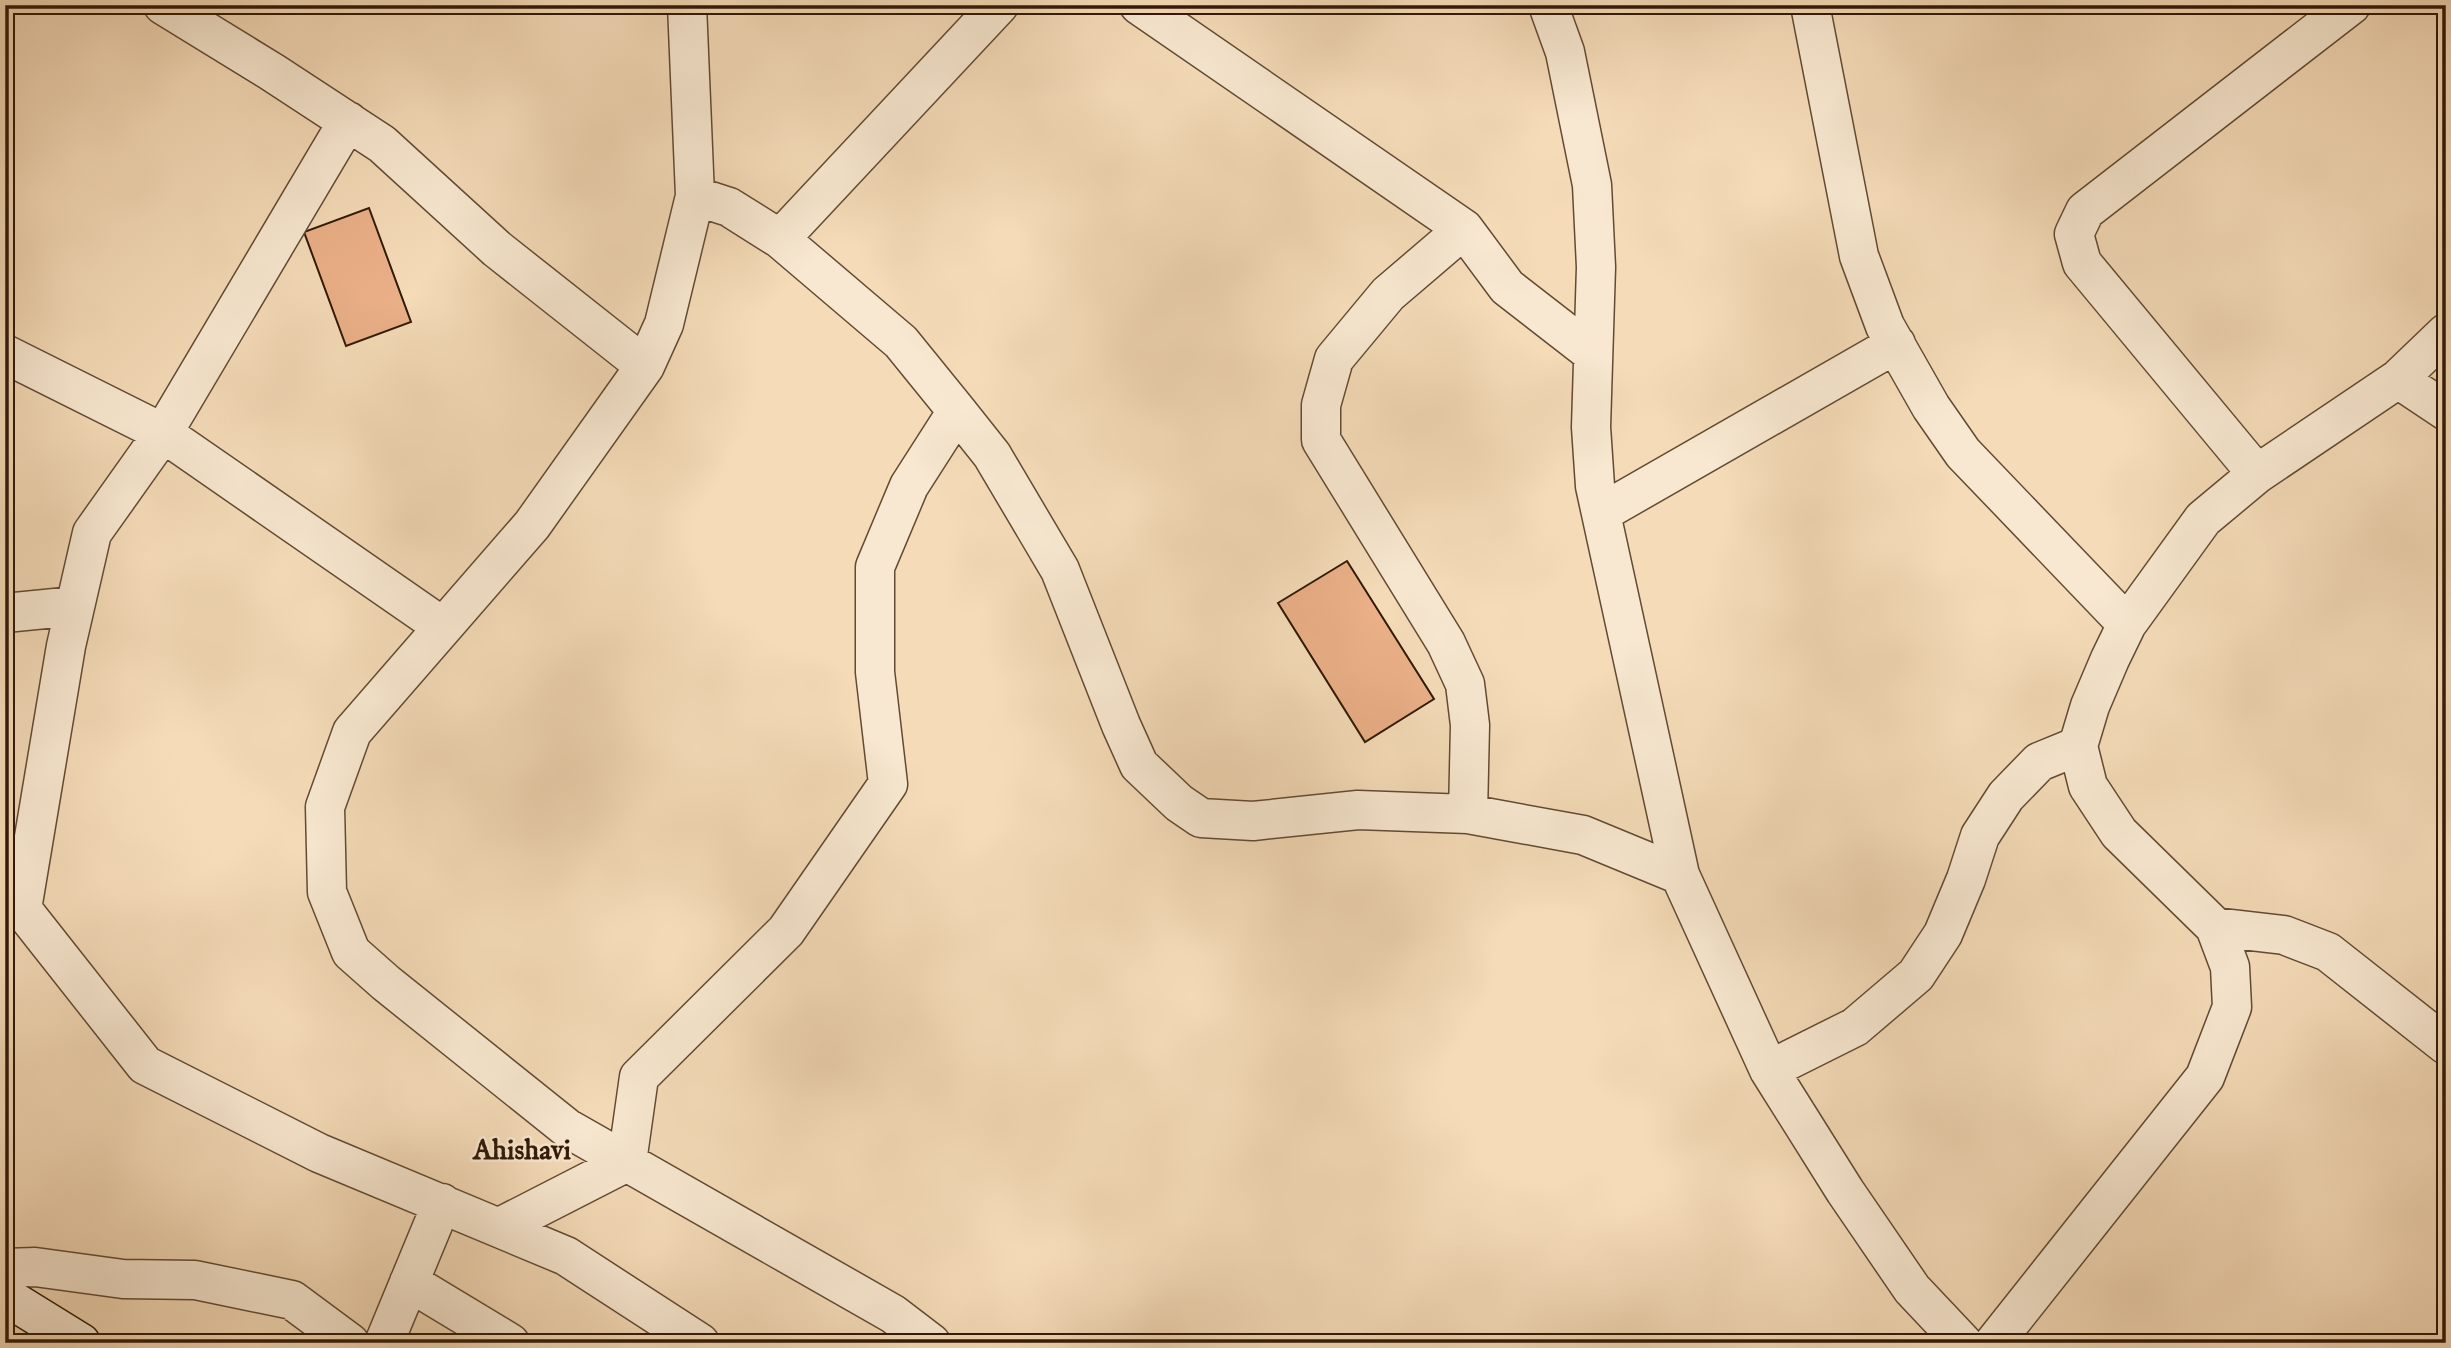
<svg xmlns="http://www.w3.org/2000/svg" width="2451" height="1348" viewBox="0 0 2451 1348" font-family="'IM FELL English',serif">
<rect width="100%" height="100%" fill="#f5dbb8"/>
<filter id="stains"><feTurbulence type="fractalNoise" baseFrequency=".00286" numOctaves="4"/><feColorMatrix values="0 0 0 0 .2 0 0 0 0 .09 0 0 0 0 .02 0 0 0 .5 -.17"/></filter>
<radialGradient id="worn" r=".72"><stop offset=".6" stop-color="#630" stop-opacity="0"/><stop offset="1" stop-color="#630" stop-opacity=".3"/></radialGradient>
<path fill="#ebb088" stroke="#311907" stroke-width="2" d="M369,208L411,322L346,346L304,232Z
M1347,561L1434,699L1365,742L1278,603Z"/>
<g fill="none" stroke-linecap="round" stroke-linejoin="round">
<g stroke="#624a33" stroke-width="41">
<path id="minor" d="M163,5L272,72L382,144L497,249L645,366
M687,5L695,196L664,324L645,366L532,525L352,732L325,807L327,892L351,952L386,983L567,1128L893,1314L931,1343
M1139,5L1464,229L1507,287L1592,353
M1548,5L1565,52L1592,185L1596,267L1591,427L1595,486L1680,875L1769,1070L1845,1191L1912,1289L1963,1343
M1810,5L1859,256L1885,326L1931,407L1963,453L2127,624
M695,196L729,207L780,239L901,342L957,411L992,455L1060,570L1121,725L1139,765L1179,803L1201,818L1253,821L1358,810L1468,814L1583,835L1680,875
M1464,229L1388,294L1334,359L1321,405V440L1446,643L1465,684L1470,725L1468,814
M780,239L999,5
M5,354L163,433L443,627
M2398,379L2446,411
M2257,474L2082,263L2074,234L2085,211L2351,5
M1601,513L1896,344
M5,613L75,606
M5,905L22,909L145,1065L319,1153L566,1256L700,1343
M22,909L66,646L92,533L163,433L348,121
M2215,927L2284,935L2328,952L2446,1045
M1769,1070L1855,1027L1916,975L1943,934L1966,879L1980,836L2006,796L2039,762L2078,746
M500,1227L627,1162L639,1077L786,931L888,784L875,672V567L909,486L957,411
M5,1268L35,1267L123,1279L195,1280L292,1300L350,1343
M409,1282L510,1343
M384,1343L442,1203
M1994,1343L2205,1077L2232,1007L2230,967L2215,927L2119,833L2088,786L2078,746L2090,706L2110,659L2127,624L2203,519L2257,474L2398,379L2446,333"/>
</g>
<g stroke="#311907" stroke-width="41">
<path id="secondary" d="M5,1296L81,1343"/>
</g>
<use href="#minor" stroke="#f8e8d1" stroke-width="38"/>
<use href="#secondary" stroke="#f8e8d1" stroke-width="38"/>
</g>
<g text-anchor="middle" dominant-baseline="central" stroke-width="5" stroke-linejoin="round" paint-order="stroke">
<g font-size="28" font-weight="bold" fill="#311907" stroke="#f8e8d1">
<text x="522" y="1151">Ahishavi</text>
</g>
</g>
<rect width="2451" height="1348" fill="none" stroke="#f5dbb8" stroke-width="28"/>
<rect x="7" y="7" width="2437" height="1334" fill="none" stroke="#311907" stroke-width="3.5"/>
<rect x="14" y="14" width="2423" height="1320" fill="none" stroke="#311907" stroke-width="2"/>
<rect width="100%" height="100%" filter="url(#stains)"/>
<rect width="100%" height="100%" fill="url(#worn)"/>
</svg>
